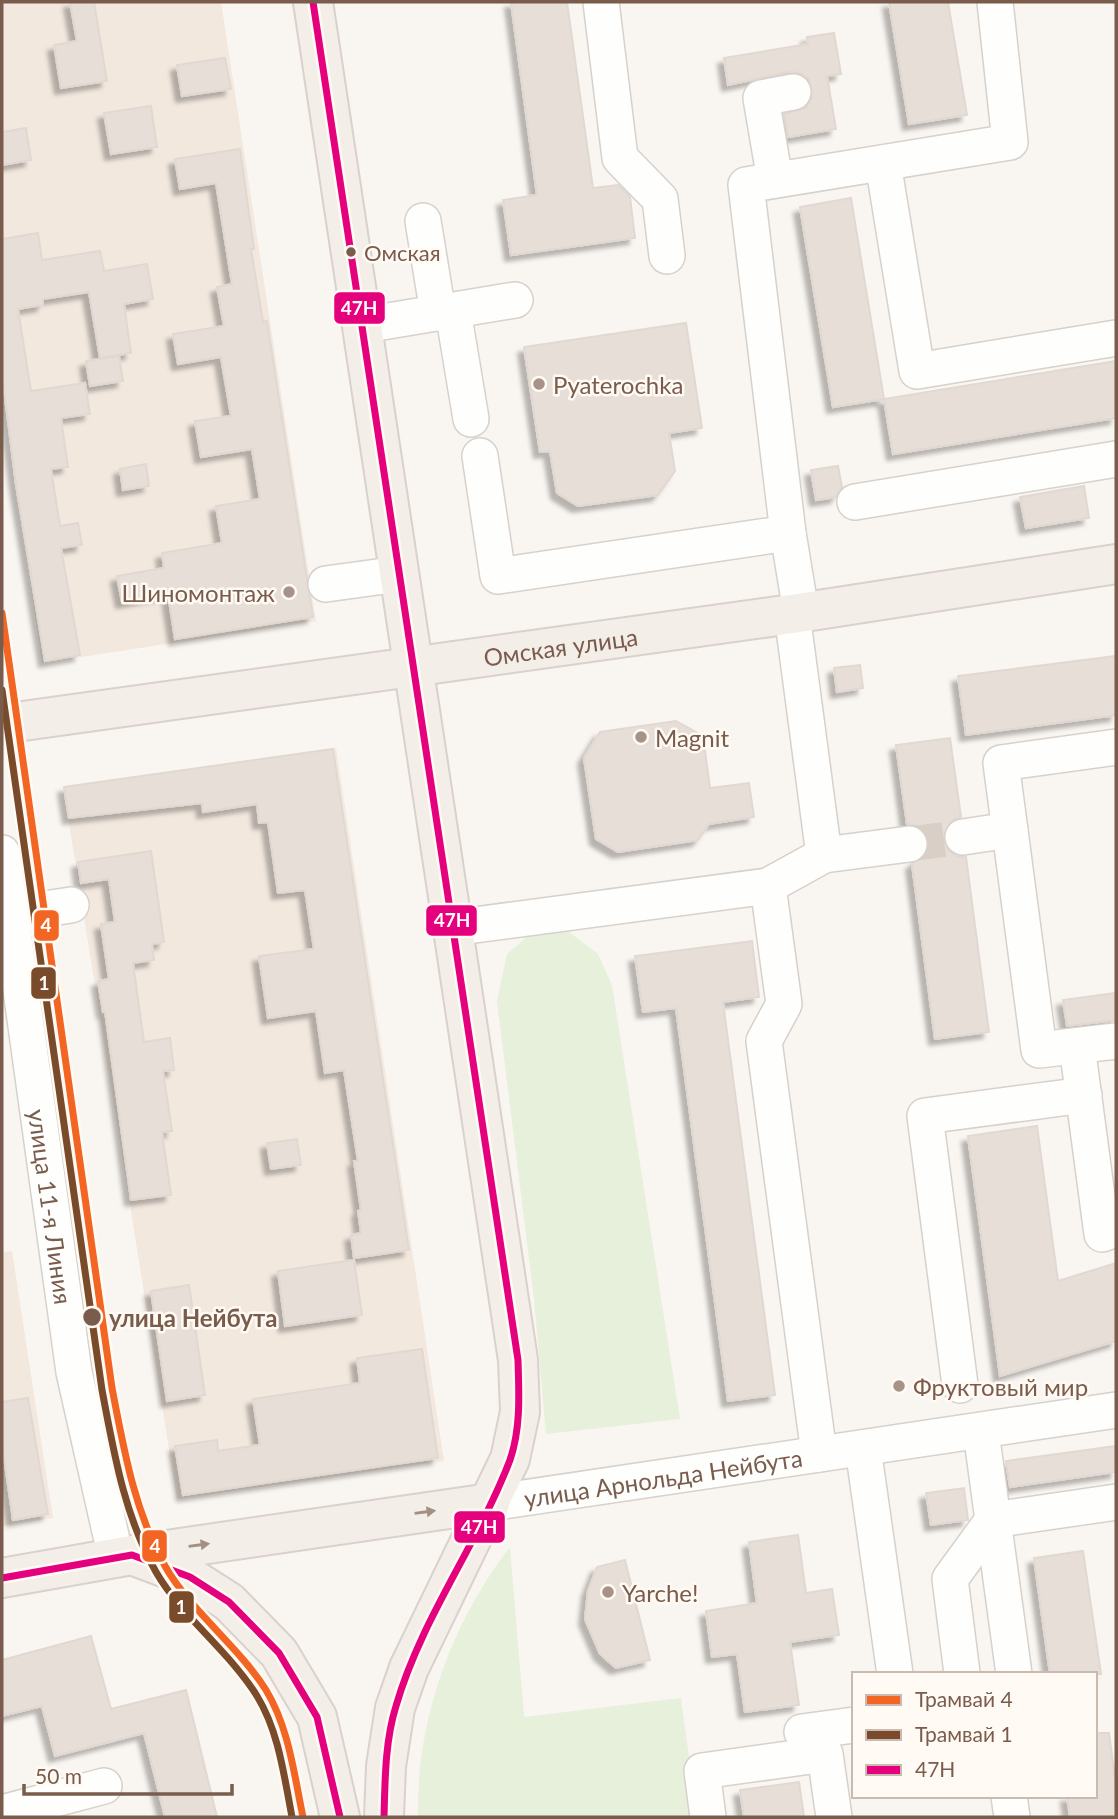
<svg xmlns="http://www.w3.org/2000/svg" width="1118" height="1819" viewBox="0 0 1118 1819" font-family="Lato,sans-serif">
<defs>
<filter id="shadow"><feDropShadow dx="-6" dy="6" stdDeviation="2" flood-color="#0004"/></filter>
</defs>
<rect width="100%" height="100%" fill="#f9f5f0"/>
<path fill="#f2e8de" d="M2,2H221L316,621L42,663L2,391Z
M336,748L444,1461L177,1499L63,786Z
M12,1251L53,1518L2,1526V1253Z"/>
<path fill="#e7f0db" d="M565,929L598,954L612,985L680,1419L546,1434L534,1299L497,1001L507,954L535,930Z
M510,1547L524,1717L681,1698L697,1817H418C416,1721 451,1623 510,1547Z"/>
<path fill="#e6ded7" stroke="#e2d8d2" stroke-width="2" filter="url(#shadow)" d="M70,2H94L107,81L61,88L54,45L77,41Z
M511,2H567L593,188L618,185L630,197L635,238L511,255L503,200L537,195Z
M889,2H948L967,115L909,124Z
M834,33L841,74L827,76L836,129L788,137L784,114L806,108L812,98L809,79L800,73L789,72L728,85L724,58L808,44L807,37Z
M225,58L231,89L182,96L177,65Z
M151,106L157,147L111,154L104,113Z
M26,128L31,160L2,165V132Z
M240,149L254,249H251L263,322L267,321L313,617L175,639L168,594L122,602L117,576L164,568L162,553L222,543L216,506L260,499L252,449L201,457L195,421L231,416L221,357L178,364L173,334L224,326L217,287L232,284L216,183L180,189L175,159Z
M851,198L884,399L833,407L800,207Z
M38,233L42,260L100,251L104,271L147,264L153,299L124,304L131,353L100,358L89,292L43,299V305L18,309L31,391L85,383L90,414L61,418L68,467L51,469L60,526L78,523L82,545L61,548L80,655L45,661L16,484L2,374V239Z
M686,323L702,428L669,433L675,471L658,495L578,506L557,493L550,451L540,452L524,347Z
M119,356L123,381L90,386L86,361Z
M1116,361V418L893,454L884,399Z
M146,464L149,486L123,490L120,469Z
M838,466L842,487L836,497L816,500L811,470Z
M1084,486L1089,518L1026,528L1020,497Z
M1116,656V715L966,735L958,676Z
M860,665L863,688L837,692L834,668Z
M676,721L703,736L710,788L749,783L754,817L709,824L698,840L618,852L596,839L584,758L600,732Z
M950,738L961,817L950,822L943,839L948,850L956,856L966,857L989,1032L935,1039L912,864L927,852L929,841L917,826L907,824L896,745Z
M333,749L409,1250L354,1258L351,1235L361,1233L358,1211L361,1210L354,1161H358L344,1070L325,1073L316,1011L268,1018L259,956L314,949L305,890L278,893L268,822L259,823L257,804L203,812L202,803L69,818L64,787Z
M151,851L164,942L152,944L154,960L133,963L144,1042L170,1038L174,1070L163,1071L172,1131L162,1132L171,1195L131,1200L105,1011L103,1012L98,981L109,979L101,924L115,922L109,879L81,883L78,862Z
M752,941L759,997L723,1002L775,1395L728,1401L676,1008L643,1012L635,956Z
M1116,993V1020L1067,1026L1063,1000Z
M1037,1126L1058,1281L1116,1263V1341L1000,1376L968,1136Z
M297,1139L301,1165L271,1169L267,1143Z
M354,1260L362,1315L285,1326L278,1271Z
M189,1285L205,1395L167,1401L151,1291Z
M422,1349L438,1458L183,1495L175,1446L217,1440L218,1451L260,1445L253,1399L360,1383L357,1358Z
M28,1398L48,1514L13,1520L2,1443V1402Z
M1116,1446V1472L1010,1487L1006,1461Z
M964,1488L968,1520L931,1525L926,1493Z
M798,1535L806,1593L832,1589L839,1635L790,1642L799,1705L745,1712L737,1654L712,1657L706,1611L757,1603L749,1542Z
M1083,1551L1101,1674H1050L1034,1558Z
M625,1560L650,1660L616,1668L600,1654L585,1619L588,1591L597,1567Z
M91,1636L111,1709L186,1690L217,1817H165L144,1733L55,1756L42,1706L2,1716V1660Z
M1095,1733H1109L1116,1785V1817H1070L1067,1796H1095Z
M799,1782L804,1817H744L740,1790Z"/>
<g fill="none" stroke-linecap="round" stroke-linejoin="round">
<path stroke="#d9cfc7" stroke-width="35" stroke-dasharray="35 18" stroke-linecap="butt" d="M909,844L963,837"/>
<g stroke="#d7d1cb" stroke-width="38">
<g id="minor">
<path d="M601,2L620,158L660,199L667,256"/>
<path d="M883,163L917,371L1116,338"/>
<path d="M775,180L761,98L793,92"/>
<path d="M423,221L438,313"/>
<path d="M453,311L471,419"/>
<path d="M364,325L515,300"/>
<path d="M480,456L498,576L788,533"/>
<path d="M855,502L1116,459"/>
<path d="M326,584L399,574"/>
<path d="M801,612L788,533L746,185L1010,142L995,2"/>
<path d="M792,614L824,855"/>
<path d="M1116,747L1001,763L1039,1050L1116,1041"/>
<path d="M963,837L1010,830"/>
<path id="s1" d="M2,853L74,1372L116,1558"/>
<path d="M768,886L784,1004L764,1041L819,1454"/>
<path d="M11,914L71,905"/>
<path d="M452,928L768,886L824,855L909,844"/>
<path d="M1077,1046L1102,1234L1116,1229"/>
<path d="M960,1385L925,1116L1084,1095"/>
<path d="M981,1432L1014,1674"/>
<path d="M863,1448L895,1674"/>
<path id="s2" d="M490,1503L1116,1410"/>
<path d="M962,1673L950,1579L993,1520L1116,1502"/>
<path d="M802,1732L854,1725"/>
<path d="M1009,1796L1012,1817"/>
<path d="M2,1813L104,1786"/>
<path d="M708,1817L702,1771L825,1754L834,1817"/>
</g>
</g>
<g stroke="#dad1cc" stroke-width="42">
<g id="major">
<path d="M313,2L518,1360L520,1412L510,1459L409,1668L395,1708L386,1766L384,1817"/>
<path id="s3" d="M2,724L792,614L1116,564"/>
<path d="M137,1557L190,1577L229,1602L279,1653L317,1717L340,1817"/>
<path d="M2,1578L132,1555L490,1503"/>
</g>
</g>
<use href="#minor" stroke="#fefefd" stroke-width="35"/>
<use href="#major" stroke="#f3eee8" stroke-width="38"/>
<g stroke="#fffaf3" stroke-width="12">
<path id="bus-1" d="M313,2L518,1360C519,1394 521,1428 510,1460C478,1544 421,1619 396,1706C385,1741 385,1781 384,1817
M2,1578L132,1555L190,1577L229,1602L279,1653L317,1717L340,1817"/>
</g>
<use href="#bus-1" stroke="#e5007d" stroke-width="7"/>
<g stroke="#fffaf3" stroke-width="12">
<path id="tram-1" d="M2,613L112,1388C124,1450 134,1510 165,1566C189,1609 239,1647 266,1690C289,1728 294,1774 303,1817"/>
</g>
<g stroke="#fffaf3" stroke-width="12">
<path id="tram-2" d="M2,690L102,1390C114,1453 124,1515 156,1572C182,1617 229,1651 257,1696C279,1732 284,1776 292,1817"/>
</g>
<use href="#tram-1" stroke="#f26522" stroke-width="7"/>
<use href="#tram-2" stroke="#7a4b2a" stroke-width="7"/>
</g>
<defs><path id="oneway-solid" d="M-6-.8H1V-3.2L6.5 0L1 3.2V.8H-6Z" transform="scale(1.75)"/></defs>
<g fill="#a48f83">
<use href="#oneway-solid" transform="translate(425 1512) rotate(-8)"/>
<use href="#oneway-solid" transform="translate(199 1545) rotate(-8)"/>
</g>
<g fill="#7a5c4d" stroke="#fffaf3" stroke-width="2.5">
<circle cx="351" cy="252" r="6"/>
<circle cx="92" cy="1317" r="10"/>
</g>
<g fill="#a69286" stroke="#fffaf3" stroke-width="2.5">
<circle cx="539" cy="384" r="7"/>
<circle cx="289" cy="592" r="7"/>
<circle cx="641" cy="737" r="7"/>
<circle cx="899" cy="1386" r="7"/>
<circle cx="608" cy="1592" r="7"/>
</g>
<g text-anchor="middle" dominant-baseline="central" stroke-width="5" stroke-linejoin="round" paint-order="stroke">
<g font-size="22" fill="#7a5c4d" stroke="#fffaf3" text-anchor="start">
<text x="364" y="252">Омская</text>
</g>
<g font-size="24" fill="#7a5c4d" stroke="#fffaf3" text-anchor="start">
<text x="553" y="384">Pyaterochka</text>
<text x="275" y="592" text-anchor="end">Шиномонтаж</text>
<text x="655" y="737">Magnit</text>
<text x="913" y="1386">Фруктовый мир</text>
<text x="622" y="1592">Yarche!</text>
</g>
<g font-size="24" fill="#7a5c4d" stroke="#fffaf3">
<text stroke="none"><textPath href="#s3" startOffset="564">Омская улица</textPath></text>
<text stroke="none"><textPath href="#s1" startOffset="357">улица 11-я Линия</textPath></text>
<text stroke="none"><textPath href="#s2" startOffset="175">улица Арнольда Нейбута</textPath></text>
</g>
<g font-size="24" font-weight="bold" fill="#7a5c4d" stroke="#fffaf3" text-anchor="start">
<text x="109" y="1317">улица Нейбута</text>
</g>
</g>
<g stroke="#fffaf3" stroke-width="2.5">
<rect x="333" y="291" width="53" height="34" rx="7" fill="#e5007d"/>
<rect x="425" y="904" width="53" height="33" rx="7" fill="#e5007d"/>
<rect x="33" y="909" width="27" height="33" rx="7" fill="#f26522"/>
<rect x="30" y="966" width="27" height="34" rx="7" fill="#7a4b2a"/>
<rect x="453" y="1510" width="53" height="34" rx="7" fill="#e5007d"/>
<rect x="141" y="1529" width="27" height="34" rx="7" fill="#f26522"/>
<rect x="168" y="1590" width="27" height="34" rx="7" fill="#7a4b2a"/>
</g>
<g font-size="19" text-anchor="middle" font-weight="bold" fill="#fff">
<text x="359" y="315">47Н</text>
<text x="452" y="927">47Н</text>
<text x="46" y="932">4</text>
<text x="44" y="990">1</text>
<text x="479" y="1534">47Н</text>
<text x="155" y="1553">4</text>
<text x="181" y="1614">1</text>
</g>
<rect width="1118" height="1819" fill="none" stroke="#7a5c4d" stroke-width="7"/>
<rect x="852" y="1672" width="245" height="126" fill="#fffaf3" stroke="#cabbb1" stroke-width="2"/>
<rect x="866" y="1695" width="35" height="10" fill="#f26522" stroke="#cabbb1" stroke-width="2"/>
<text x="915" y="1707" font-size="21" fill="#7a5c4d">Трамвай 4</text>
<rect x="866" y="1730" width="35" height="10" fill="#7a4b2a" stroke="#cabbb1" stroke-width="2"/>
<text x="915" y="1742" font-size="21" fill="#7a5c4d">Трамвай 1</text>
<rect x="866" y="1765" width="35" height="10" fill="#e5007d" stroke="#cabbb1" stroke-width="2"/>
<text x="915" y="1777" font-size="21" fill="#7a5c4d">47Н</text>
<path d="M24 1784v10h208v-10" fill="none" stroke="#7a5c4d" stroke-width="3.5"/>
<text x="35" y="1784" font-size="21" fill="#7a5c4d" stroke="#fffaf3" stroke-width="5" paint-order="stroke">50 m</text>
</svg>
